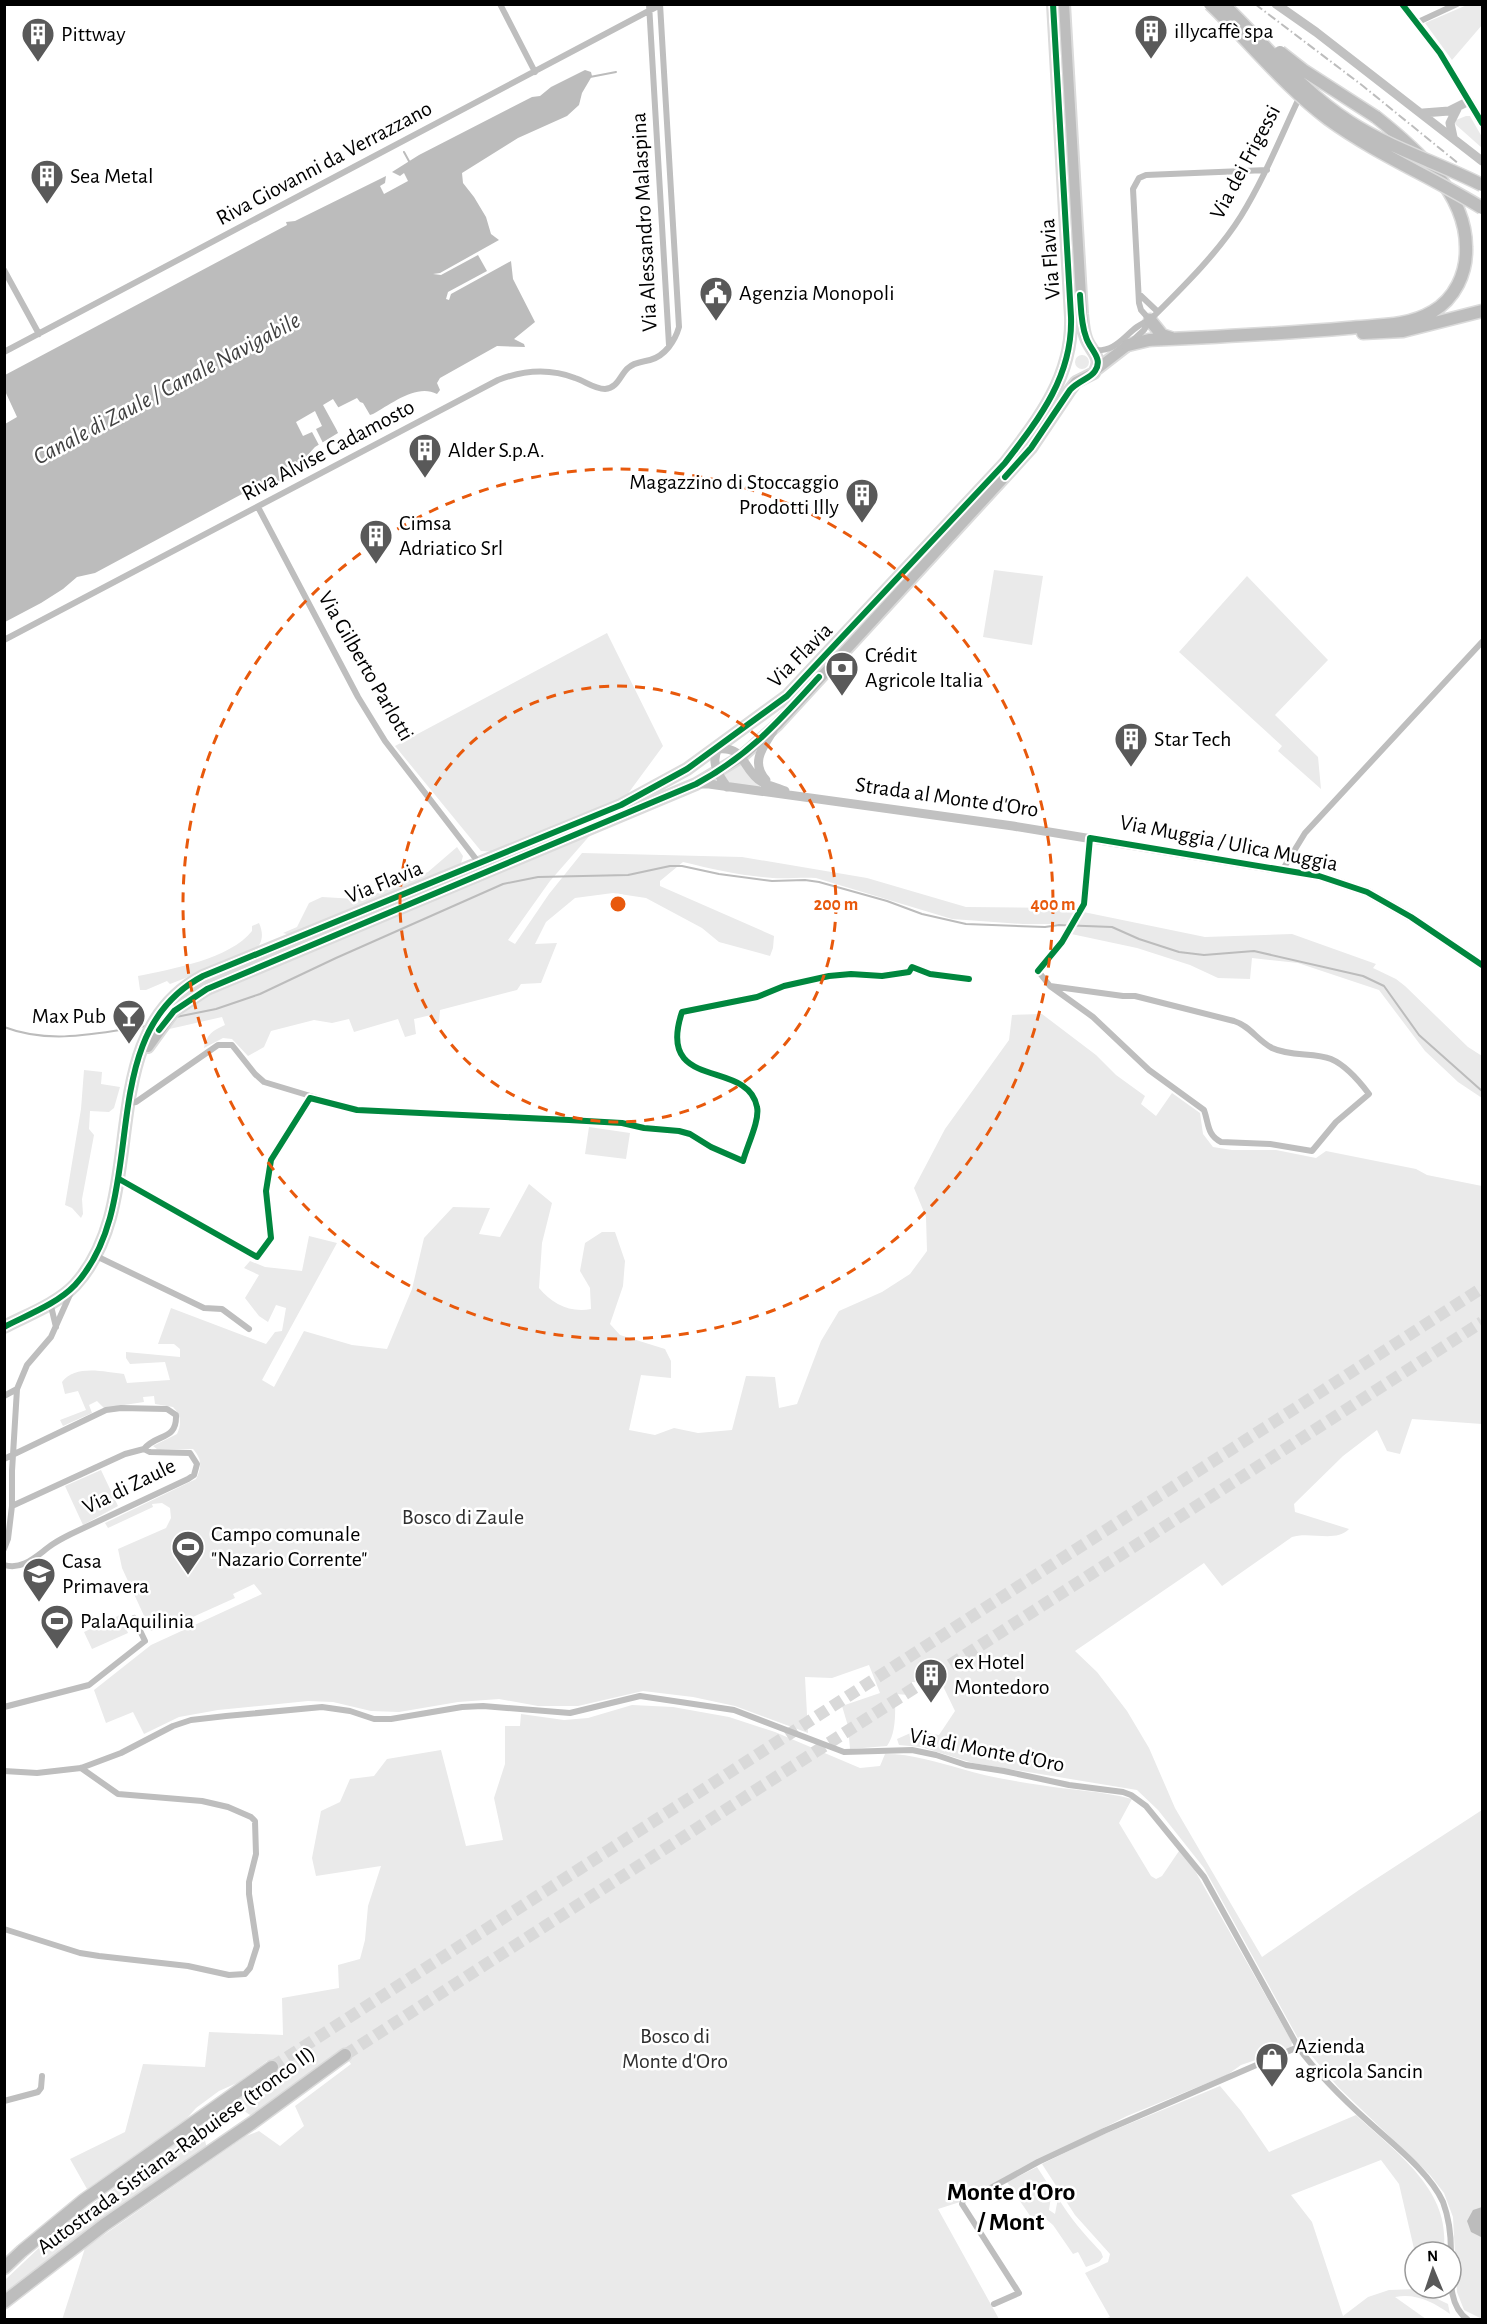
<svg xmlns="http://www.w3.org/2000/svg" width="1487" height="2324" viewBox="0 0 1487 2324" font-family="'Alegreya Sans',sans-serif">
<rect width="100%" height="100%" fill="#fff"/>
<path fill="#eaeaea" d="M1467,5H1482V25L1452,60L1425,23Z
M1466,116H1470L1482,137V148L1455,124L1456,120Z
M1075 362a7 7 0 1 1 14 0a7 7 0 1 1-14 0Z
M994,570L1043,576L1032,645L983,637Z
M1247,576L1328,660L1275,715L1318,757L1321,789L1278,751L1282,746L1179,652Z
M607,633L663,746L624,799L496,852L481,851L395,746Z
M741,762L760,785V788C747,787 730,788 722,775Z
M592,833L550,881L508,940L515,944L549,894L582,853L742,857L867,878L966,907L1064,908L1205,937L1292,934L1376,964L1373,968L1396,979L1405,986L1468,1047L1482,1056V1098L1458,1082L1425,1051L1379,990L1298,963L1252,958L1250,979L1218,978L1190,965L1137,948L1062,932L1067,924H1023L952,919L816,878C801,877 787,879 773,878C742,876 712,869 683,862L660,881V886L774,936L773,948L770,956L719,942L702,928L646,898L613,893L575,898L546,922L535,944L557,943L541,983L521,984L517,990L440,1010L439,1022L434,1025L431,1015L414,1019L416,1034L405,1037L398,1019L354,1032L349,1019L332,1023L314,1020L271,1031L264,1047L248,1056L232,1039L223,1038L204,1048C206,1035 213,1030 225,1025L222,1017L165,1030L180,1011L203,996Z
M457,847L463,856L460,867L290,935L283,933L297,927L309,903L322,897L356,899L368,897L428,872Z
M259,923C264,934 263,944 253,952L170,984L167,981L146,990H140L138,976C172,969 230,959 252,931V926Z
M1042,1014L1096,1055L1116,1075L1145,1096L1141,1104L1156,1116L1172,1093L1200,1113L1203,1134L1213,1147L1232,1150H1276L1316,1158L1326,1151L1416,1169L1427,1175L1482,1186V1424L1412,1419L1400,1454L1387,1451L1377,1430L1343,1456L1294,1504L1295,1512L1349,1529C1336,1543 1309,1531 1292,1537L1222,1586L1204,1563L1075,1651L1097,1672L1127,1711L1149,1748L1175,1808L1262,1957L1359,1890L1482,1810V2319L1464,2310L1457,2292L1453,2217L1444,2193L1430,2175L1338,2087L1300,2042L1204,1868L1158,1810L1137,1790L973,1763L921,1747L899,1745L897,1739L915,1731L939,1735L955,1711L942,1684L912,1682L910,1695L895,1694C895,1710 897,1732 887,1746L850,1749L848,1726L842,1706L880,1693L869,1665L832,1678L805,1677L808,1733L735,1706L693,1697L643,1691L578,1706H538L499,1699L458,1702L399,1712L371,1711L333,1702L308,1701L218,1710L179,1717L144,1734L133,1712L106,1723L94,1690L151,1645L262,1594L254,1584L233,1594L235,1598L175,1625L173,1621L151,1631L122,1568L118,1549L166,1528L171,1518L170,1508L162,1503L152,1504L153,1507L108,1528L105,1523L196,1479C202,1467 202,1459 193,1449H157L153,1446L177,1434C182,1423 181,1415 173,1407L155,1404L154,1396L143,1397L144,1402L104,1408L97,1401L89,1405L92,1413L63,1426L60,1420L86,1410L78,1391L65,1394L62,1382C75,1364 105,1372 124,1374L127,1383L170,1380L165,1362L130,1364L126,1358V1352L180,1357V1349L174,1344H158L171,1308L266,1344L275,1332L282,1331L286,1308L276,1305L268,1322L259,1316L245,1298L259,1275L244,1268L250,1261L265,1267L302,1271L309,1236L337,1243L262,1380L274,1387L304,1331L352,1345L387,1349L412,1289L424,1238L453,1207L490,1208L479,1234L500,1237L529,1184L552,1203L542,1243L539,1288C552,1304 570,1313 591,1309L590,1288L580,1271L585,1243L602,1232H615L625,1261L623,1286L610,1324L620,1335L665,1349L671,1361V1378L641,1375L629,1430L655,1435L674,1428L698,1433L732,1430L746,1376L775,1377L779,1408L797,1404L821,1341L839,1311L882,1292L910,1274L927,1251L926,1217L914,1188L945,1129L1009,1040L1012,1015Z
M84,1070L102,1072L101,1084L120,1087L114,1108L109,1112L90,1111L89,1129L94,1135L82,1199L83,1214L81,1218L72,1208L65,1205L81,1109Z
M589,1127L630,1133L626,1159L585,1154Z
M101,1470L118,1506L83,1525L65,1486Z
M120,1615L128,1633L92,1649L84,1632Z
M632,1705L673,1707L729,1717L775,1732L860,1768L880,1766L885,1754C913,1754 936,1762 962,1769C987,1777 1015,1781 1040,1785C1070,1790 1102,1791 1132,1799L1119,1823L1151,1876L1156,1879L1162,1876L1179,1851L1194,1869L1292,2042L1291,2048L1241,2065L1227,2075L1127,2116L987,2187L957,2196L960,2202L938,2209L999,2319L62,2320L85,2248L246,2136L259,2131L280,2146L304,2126L295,2106L351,2064L343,2053L252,2116C243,2111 241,2108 240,2098L277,2074L267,2061L237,2083L219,2091L196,2108L182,2124L87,2189L70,2159L125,2132L143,2064L205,2067L209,2032L283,2035L282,1998L339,1988L338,1965L360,1959L365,1940L368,1906L381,1866L316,1876L312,1858L321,1811L340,1802L350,1779L374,1776L387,1759L441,1750L466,1846L503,1840L494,1798L505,1764V1726H520L521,1714L564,1720L588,1718Z
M1220,2086L1241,2111L1269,2152L1356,2115C1393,2150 1449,2188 1444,2245L1434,2252L1415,2253L1399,2184L1381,2160L1291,2195L1312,2222L1343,2316L1368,2297L1389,2290L1417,2289L1448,2304L1450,2314C1433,2302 1416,2293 1395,2297L1426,2319H1104L1110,2317L1085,2273L1108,2262L1110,2254L1075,2215L1042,2164L1095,2138Z
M194,2130L204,2137L207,2148C138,2195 68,2242 5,2297V2280L60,2228Z
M1037,2167L1052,2190L1049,2210L1055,2214L1058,2198C1070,2218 1085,2235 1101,2252L1103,2257L1099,2262L1086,2267L1078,2252L1073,2254L1053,2225L1046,2219L1037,2226L1007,2182Z"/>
<path fill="#bcbcbc" d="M585,70L591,72L592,76L582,93L579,105L567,116L518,138L462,173L463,183L474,197L486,217L491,234L499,240L440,273L433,274L441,275L478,255L487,271L448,292L446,299L449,300L451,294L511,261L513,279L535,322L514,339L524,344L525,347L497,346L440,378L437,383L440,390L437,394C417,383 391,404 373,414L370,415L363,403L360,402L357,398L331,411L338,433L315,447L303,460L283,469L281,472L283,478L279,482L268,481L247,500L242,494L95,573L77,577L63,589L41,603L5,622V424L17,417L5,391V375L287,225L286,222L295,221L386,176L385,183L380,186L384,194L408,181L404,173L400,176L392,172L419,155L532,97L540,96L551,87Z
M1482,2207V2237H1481L1471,2232L1467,2221L1473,2210Z"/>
<path fill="#fff" d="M333,399L340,410L334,416L341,428L340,436L323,405Z
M315,411L322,426L316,429L324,445L320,447L312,432L303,436L296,422Z"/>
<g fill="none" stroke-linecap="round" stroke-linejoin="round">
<path stroke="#bcbcbc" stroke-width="2" d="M590,77L616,72
M404,152L410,163
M176,1017L216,1009L260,994L336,958L503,884L538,877L628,875L670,866H682L719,874L772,881L805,880L819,882L887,901L922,914L966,924L1045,927L1059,925L1112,927L1139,939L1179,952L1204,955L1254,951L1363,976L1384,986L1419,1035L1482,1091
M4,1027C51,1045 98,1033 146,1026"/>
<path stroke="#d9d9d9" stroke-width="12" stroke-dasharray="12 6" stroke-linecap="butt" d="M345,2055L1482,1322
M272,2067L1482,1288"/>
<g stroke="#dbdbdb" stroke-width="14">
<path id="primary" d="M1097,369L1128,345
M148,1047L174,1011L207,989L696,784L741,757L777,725L1012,469L1031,448L1070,390L1076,382L1094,373C1104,357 1090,351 1086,338C1083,330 1083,322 1082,314L1064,4
M4,1327C27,1315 57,1304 75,1285C154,1199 89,1036 203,976L621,805L687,769L787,696L1005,463C1039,419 1073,376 1071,317L1053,4"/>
</g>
<g stroke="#dbdbdb" stroke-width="15">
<path id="highway" d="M1150,320L1162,335L1171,338
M1363,333L1403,331L1482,311
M1128,345L1149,340C1215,337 1282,334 1348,328C1375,325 1407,327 1432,312C1455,299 1467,273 1466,247C1466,192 1415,148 1376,117
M4,2268L22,2251L84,2200L272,2067
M4,2302L104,2225L252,2123L345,2055"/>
</g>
<path stroke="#bebebe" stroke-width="6" d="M500,4L535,72
M649,4L669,345
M1402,4L1440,53L1469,101
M1416,23L1457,4
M4,270L39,334
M1139,294L1158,312
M1150,320L1141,310L1139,303L1133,189L1139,178L1146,175L1267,170
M1131,342L1144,330L1150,320C1181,289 1218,253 1241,216C1265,177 1281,136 1300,96
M1093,350C1121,353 1126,328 1150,320
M4,352L660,5
M258,507L358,697L385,741L479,863
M4,640L498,380C524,370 549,368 575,378C585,381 594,389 605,389C618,388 620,375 628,368C634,362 642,362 650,360C665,356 675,341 679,327L660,4
M1283,869L1305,833L1482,642
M1050,986L1123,996H1135L1234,1021C1250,1026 1257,1040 1272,1048C1291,1057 1315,1052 1331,1059C1345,1065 1360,1082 1369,1094L1336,1122L1312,1151L1270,1144L1221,1142C1207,1135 1209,1124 1204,1110L1149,1070L1093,1017L1050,986L1038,971L1062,942L1084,904L1090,838
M129,1103L136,1102L218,1045H232L255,1074L264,1082L357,1110L622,1123
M119,1179L257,1257L271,1238L266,1191L271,1160L310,1098
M94,1255L204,1308L222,1309L249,1329
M50,1302L56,1327
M4,1396L17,1389
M4,1459L106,1410L121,1408L167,1409L176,1415C177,1441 157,1433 144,1449
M4,1549L8,1539L12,1506V1471L17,1389L27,1365L51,1337L72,1290
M4,1565C24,1571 38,1554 53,1544C59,1540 65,1537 71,1534L188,1479L194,1475L197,1464L190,1453L150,1452L144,1449L125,1454L12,1506
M4,1707L89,1685L145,1641L134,1618
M4,1771L37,1773L81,1768L121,1753L173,1726L191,1720L226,1716L322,1707L350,1711L374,1719H391L462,1707L483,1706L570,1713L640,1696L734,1710L844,1752L912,1750L936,1755L966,1765L1004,1771L1069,1785L1123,1792L1131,1795L1146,1806L1204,1877L1298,2047C1319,2076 1344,2100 1371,2124C1394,2145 1430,2173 1443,2202C1449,2218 1451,2235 1451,2252
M4,1929L80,1953L99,1956L188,1966L229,1975L245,1974L250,1968L257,1946L249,1894V1882L256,1854L255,1821L251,1817L228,1807L202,1801L118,1794L81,1768
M4,2101L38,2092L41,2088L42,2076
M1451,2252C1451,2275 1447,2305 1468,2320
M994,2304L1019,2293L962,2204L964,2198L989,2189L1038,2162L1104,2131L1298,2047"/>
<path stroke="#c1c1c1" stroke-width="9" d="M1276,4L1316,32L1482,161
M1423,113L1449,111L1469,101L1482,123
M1453,137L1450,123L1457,109
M766,780C750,763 763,747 773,731
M696,784H709L1013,826L1319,876L1367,892L1411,917L1482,965
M727,787C719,776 710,762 718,749C746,746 742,770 762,782C769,786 778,788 785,791"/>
<use href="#primary" stroke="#bdbdbd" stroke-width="10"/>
<use href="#highway" stroke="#bdbdbd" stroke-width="12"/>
<path stroke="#bdbdbd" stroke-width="2" stroke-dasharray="9 3 1.5 3" stroke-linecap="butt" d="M1255,4L1363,86L1459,164"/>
<g stroke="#dbdbdb" stroke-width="15" stroke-linecap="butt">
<path id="highway-bridge" d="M1210,4C1250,42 1284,86 1328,119C1376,154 1432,177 1482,208
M1223,4C1265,44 1301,91 1350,122C1392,149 1439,163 1482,185
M1280,52L1303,70L1376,117"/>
</g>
<use href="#highway-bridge" stroke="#bdbdbd" stroke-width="12"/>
<g stroke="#fff" stroke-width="10">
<path id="cycleway" d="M1402,4L1440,53L1482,123
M1005,477L1031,448L1070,390C1078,381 1091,378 1095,371C1104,358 1089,349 1086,337C1081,324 1081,309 1080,295
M1038,971L1062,942L1084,904L1090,838L1319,876L1367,892L1411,917L1482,965
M159,1030L174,1011L207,989L696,784C750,755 779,721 819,677
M119,1179L257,1257L271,1238L266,1191L271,1160L310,1098L357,1110L569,1120L622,1123L644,1128L679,1131L690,1134L711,1147L743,1161C747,1146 760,1120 757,1107C748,1058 655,1093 682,1012L757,997L784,986L829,976L851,974L882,976L909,972L912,967L930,974L969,979
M4,1327C27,1315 57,1304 75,1285C154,1199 89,1036 203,976L621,805L687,769L787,696L1005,463C1039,419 1073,376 1071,317L1053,4"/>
</g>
<use href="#cycleway" stroke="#00873e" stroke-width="6"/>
</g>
<g fill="none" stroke="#e8590c" stroke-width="3" stroke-dasharray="10 8">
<circle cx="618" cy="904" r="218"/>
<circle cx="618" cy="904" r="435"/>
</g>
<defs>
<g id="building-pin" transform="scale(1.725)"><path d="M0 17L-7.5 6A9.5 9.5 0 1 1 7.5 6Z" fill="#595959" stroke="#fff"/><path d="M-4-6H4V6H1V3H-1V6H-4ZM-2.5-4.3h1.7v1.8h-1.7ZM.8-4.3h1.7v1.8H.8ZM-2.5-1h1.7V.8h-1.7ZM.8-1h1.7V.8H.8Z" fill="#fff"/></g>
<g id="civic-pin" transform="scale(1.725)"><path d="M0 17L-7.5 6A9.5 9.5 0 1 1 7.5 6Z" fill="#595959" stroke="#fff"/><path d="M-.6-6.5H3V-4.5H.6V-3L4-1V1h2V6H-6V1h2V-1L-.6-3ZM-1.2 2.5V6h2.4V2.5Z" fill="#fff"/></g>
<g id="bank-pin" transform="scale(1.725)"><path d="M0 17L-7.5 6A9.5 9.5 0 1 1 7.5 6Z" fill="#595959" stroke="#fff"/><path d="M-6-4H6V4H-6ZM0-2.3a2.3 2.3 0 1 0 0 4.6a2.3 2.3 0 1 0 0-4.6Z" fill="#fff"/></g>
<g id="bar-pin" transform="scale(1.725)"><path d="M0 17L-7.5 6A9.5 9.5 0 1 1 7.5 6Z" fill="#595959" stroke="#fff"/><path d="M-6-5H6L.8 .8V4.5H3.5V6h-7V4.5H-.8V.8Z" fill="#fff"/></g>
<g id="stadium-pin" transform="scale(1.725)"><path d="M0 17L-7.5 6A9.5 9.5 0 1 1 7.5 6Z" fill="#595959" stroke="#fff"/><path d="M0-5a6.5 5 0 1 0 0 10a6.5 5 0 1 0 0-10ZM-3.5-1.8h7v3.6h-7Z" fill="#fff"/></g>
<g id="school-pin" transform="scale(1.725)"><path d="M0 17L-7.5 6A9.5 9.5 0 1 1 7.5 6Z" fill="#595959" stroke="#fff"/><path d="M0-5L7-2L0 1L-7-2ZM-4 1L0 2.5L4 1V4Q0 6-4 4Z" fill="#fff"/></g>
<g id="shop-pin" transform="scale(1.725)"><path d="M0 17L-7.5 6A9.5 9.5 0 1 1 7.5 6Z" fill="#595959" stroke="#fff"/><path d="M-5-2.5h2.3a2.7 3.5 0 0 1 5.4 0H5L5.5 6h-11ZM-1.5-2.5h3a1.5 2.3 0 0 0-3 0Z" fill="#fff"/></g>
</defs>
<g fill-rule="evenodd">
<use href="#building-pin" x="1151" y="31"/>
<use href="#building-pin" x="38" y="34"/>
<use href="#building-pin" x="47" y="176"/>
<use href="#civic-pin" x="716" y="293"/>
<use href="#building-pin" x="425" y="450"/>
<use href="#building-pin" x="862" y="495"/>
<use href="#building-pin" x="376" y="536"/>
<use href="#bank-pin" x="842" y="668"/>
<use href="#building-pin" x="1131" y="739"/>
<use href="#bar-pin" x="129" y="1016"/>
<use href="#stadium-pin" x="188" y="1547"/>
<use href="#school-pin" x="39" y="1574"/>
<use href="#stadium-pin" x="57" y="1621"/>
<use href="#building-pin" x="931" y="1675"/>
<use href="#shop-pin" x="1272" y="2059"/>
</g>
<g text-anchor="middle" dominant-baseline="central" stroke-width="5" stroke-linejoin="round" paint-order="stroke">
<g font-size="22" fill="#000" stroke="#fff" text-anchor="start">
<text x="1174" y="31">illycaffè spa</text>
<text x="61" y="34">Pittway</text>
<text x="70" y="176">Sea Metal</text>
<text x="739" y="293">Agenzia Monopoli</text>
<text x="448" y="450">Alder S.p.A.</text>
<text x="839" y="482" text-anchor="end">Magazzino di Stoccaggio<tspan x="839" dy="25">Prodotti Illy</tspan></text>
<text x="399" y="523">Cimsa<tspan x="399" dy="25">Adriatico Srl</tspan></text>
<text x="865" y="655">Crédit<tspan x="865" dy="25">Agricole Italia</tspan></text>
<text x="1154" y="739">Star Tech</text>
<text x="106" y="1016" text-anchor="end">Max Pub</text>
<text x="211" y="1534">Campo comunale<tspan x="211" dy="25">"Nazario Corrente"</tspan></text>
<text x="62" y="1561">Casa<tspan x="62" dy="25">Primavera</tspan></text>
<text x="80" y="1621">PalaAquilinia</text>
<text x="954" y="1662">ex Hotel<tspan x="954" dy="25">Montedoro</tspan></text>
<text x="1295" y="2046">Azienda<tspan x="1295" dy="25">agricola Sancin</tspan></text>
</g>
<g font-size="22" fill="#000" stroke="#fff">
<text transform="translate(1245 162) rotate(-62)">Via dei Frigessi</text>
<text transform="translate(324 163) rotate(-28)">Riva Giovanni da Verrazzano</text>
<text transform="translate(644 222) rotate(-93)">Via Alessandro Malaspina</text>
<text transform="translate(1050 259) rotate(-94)">Via Flavia</text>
<text transform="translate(328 450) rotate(-28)">Riva Alvise Cadamosto</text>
<text transform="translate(800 655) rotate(-45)">Via Flavia</text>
<text transform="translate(366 666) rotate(60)">Via Gilberto Parlotti</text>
<text transform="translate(947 797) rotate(8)">Strada al Monte d'Oro</text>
<text transform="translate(1229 843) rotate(11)">Via Muggia / Ulica Muggia</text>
<text transform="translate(384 882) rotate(-22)">Via Flavia</text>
<text transform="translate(129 1486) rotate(-26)">Via di Zaule</text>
<text transform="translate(987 1750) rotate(11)">Via di Monte d'Oro</text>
<text transform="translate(176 2150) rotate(-36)">Autostrada Sistiana-Rabuiese (tronco II)</text>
</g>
<g font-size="22" fill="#2f2f2f" stroke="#fff">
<text x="463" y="1517">Bosco di Zaule</text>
<text x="675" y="2036">Bosco di<tspan x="675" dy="25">Monte d'Oro</tspan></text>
</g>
<g font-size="24" font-style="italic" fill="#404040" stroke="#fff">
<text transform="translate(167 389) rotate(-28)">Canale di Zaule / Canale Navigabile</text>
</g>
<g font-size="26" font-weight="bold" fill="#000" stroke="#fff">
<text x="1011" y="2192">Monte d'Oro<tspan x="1011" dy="30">/ Mont</tspan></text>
</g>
</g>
<circle cx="618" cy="904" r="9" fill="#e8590c" stroke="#fff" stroke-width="3"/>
<g font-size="18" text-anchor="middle" font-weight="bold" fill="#e8590c" stroke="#fff" stroke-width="5" stroke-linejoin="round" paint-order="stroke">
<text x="836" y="910">200 m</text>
<text x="1053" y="910">400 m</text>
</g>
<rect width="1487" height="2324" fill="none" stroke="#000000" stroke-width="12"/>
<g transform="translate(1433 2270) rotate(358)"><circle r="28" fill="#ffffff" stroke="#999999" stroke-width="1.5"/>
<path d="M0-4.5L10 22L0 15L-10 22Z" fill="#595959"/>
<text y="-9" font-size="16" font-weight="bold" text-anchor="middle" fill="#000000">N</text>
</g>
</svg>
